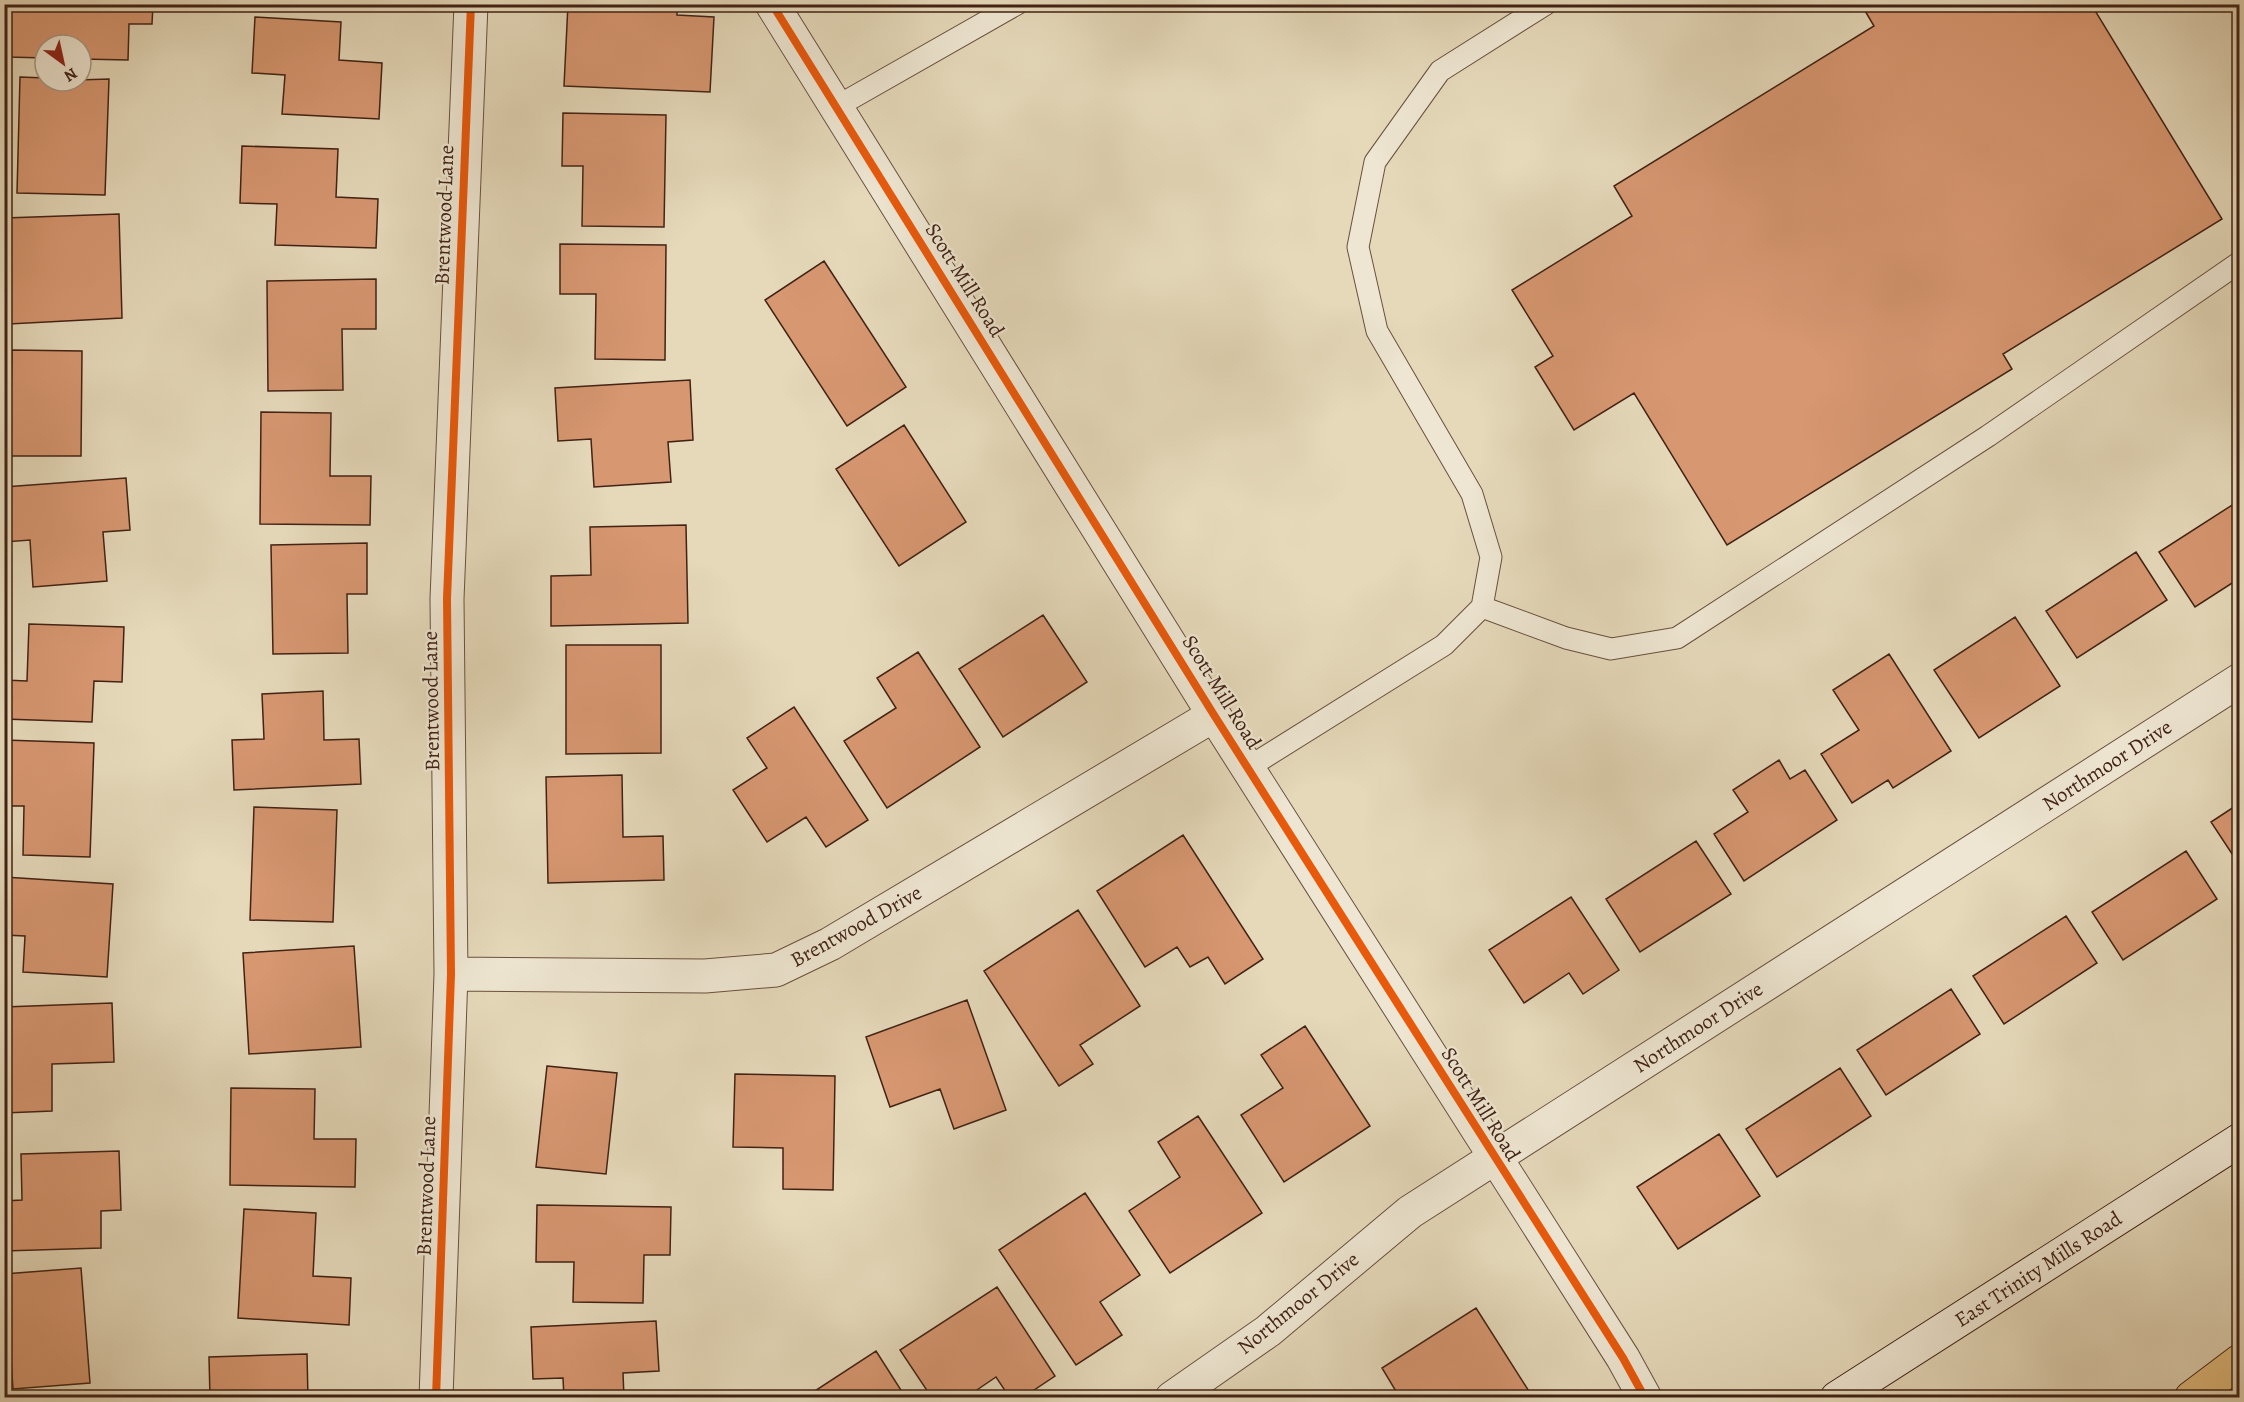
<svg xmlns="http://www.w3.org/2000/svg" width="2244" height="1402" viewBox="0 0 2244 1402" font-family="Alegreya,serif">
<rect width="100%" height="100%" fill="#e5d9ba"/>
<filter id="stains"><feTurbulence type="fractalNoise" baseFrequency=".00333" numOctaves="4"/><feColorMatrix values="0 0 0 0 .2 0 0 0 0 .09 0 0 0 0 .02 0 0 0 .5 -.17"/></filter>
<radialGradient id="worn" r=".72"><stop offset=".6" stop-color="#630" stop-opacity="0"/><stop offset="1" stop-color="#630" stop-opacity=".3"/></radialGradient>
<path fill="#d79771" stroke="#412215" stroke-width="1.5" d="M9,4H153L152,24H129L128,60L81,59V45H45V58L8,57Z
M568,4H677V15L714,17L710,92L564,86Z
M1861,4H2100L2094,9L2222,219L2003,354L2012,369L1727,545L1634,393L1574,430L1535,367L1553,356L1512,290L1632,216L1614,186L1874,26Z
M255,17L341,22L339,60L382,63L379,119L282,114L285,75L252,73Z
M20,77L45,78V81L109,79L105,195L17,193Z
M563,113L666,115L664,227L582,226L583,166H562Z
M242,146L338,149L336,197L378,199L376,248L275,245L277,204L240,203Z
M119,214L122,318L9,324L5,218Z
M560,244L666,245L665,360L595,359L596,294H560Z
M824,261L906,387L847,426L765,300Z
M376,279V329H342L343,390L268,391L267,281Z
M12,350L82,351L81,456H10Z
M690,380L693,440L668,442L671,482L594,487L591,439L558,441L555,388Z
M261,412L331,413L330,476H371L370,525L260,524Z
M904,425L966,522L899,566L836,469Z
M126,478L130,530L103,532L107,581L33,587L30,540L4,542V487Z
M2240,500V578L2195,607L2159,552Z
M686,525L688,623L551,626V576L591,575L590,527Z
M367,543V594H347L348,653L273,654L271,545Z
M2136,552L2167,600L2077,658L2046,611Z
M1043,615L1087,682L1003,737L959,669Z
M2015,617L2060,686L1979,738L1934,670Z
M29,624L124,627L122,682L94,681L92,722L4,719V680L27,681Z
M566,645H661V753L566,754Z
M918,652L980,747L887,808L844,741L896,708L877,678Z
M1889,654L1951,751L1893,788L1888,780L1852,803L1821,754L1859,730L1833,690Z
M323,691L324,740L359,739L361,784L234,790L232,740L264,739L262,694Z
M794,707L868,820L826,847L806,817L767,842L733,790L767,768L747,738Z
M4,740L94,743L90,857L23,855L24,806H4Z
M1779,760L1790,779L1805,770L1837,820L1744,881L1714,834L1748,812L1733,790Z
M622,775L623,837L663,836L664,880L548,883L546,777Z
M2240,803V866L2211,822Z
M254,807L337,810L333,922L250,920Z
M1183,835L1263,959L1225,984L1208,957L1190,967L1177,947L1145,967L1097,891Z
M1696,841L1731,894L1640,952L1606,899Z
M2186,851L2217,899L2123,960L2092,912Z
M4,877L113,884L107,977L23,972L25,936L4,935Z
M1571,897L1619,970L1583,994L1569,973L1524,1003L1489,950Z
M1078,910L1140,1006L1080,1045L1093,1064L1059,1086L984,971Z
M2066,916L2097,963L2004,1024L1973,976Z
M354,946L361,1047L249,1054L243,953Z
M1951,989L1980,1034L1886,1095L1857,1050Z
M967,1000L1006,1110L954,1129L940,1089L890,1107L866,1037Z
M112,1003L114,1062L52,1064V1111L4,1113V1007Z
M1305,1026L1370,1126L1284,1182L1241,1115L1283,1088L1261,1055Z
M547,1066L617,1073L606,1174L536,1167Z
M1840,1068L1871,1116L1777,1177L1746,1129Z
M735,1074L835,1076L833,1190L783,1189V1148L733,1147Z
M231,1088L315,1089L314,1139H356L355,1187L230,1185Z
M1198,1116L1262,1213L1170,1273L1129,1211L1180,1177L1158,1142Z
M1719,1134L1760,1196L1678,1249L1637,1187Z
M119,1151L121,1210L101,1211V1248L4,1251V1201L22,1200L21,1154Z
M1085,1193L1140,1275L1100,1302L1122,1335L1076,1365L999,1250Z
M537,1205L671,1207L670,1255H644L643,1303L573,1302L574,1262H536Z
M244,1209L316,1213L313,1276L351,1278L349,1325L238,1318Z
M81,1268L90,1383L13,1389L9,1330H4V1274Z
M997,1287L1055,1376L1022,1398H1010L996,1377L965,1398H932L900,1350Z
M1476,1308L1532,1396L1486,1398L1482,1391L1473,1398H1400L1382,1368Z
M656,1321L659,1371L623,1373L624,1398H564L563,1378L533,1379L531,1327Z
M876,1351L906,1398H804Z
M307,1354L308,1398H210L209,1357Z"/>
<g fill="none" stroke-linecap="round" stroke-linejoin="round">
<g stroke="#6a503e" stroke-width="23">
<path id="service" d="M836,107L1017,4
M1482,607L1566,638L1611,649L1677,638L1988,436L2240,262
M1249,767L1444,645L1482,607L1491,557L1472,494L1377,331L1358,247L1375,162L1440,71L1546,4"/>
</g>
<g stroke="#6a503e" stroke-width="35">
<path id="minor" d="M451,974L705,976L776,970L830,944L1214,715
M436,1398L451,974L447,599L471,4
M1172,1398L1268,1331L1410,1212L2240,680"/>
</g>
<g stroke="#6a503e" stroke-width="35">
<path id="tertiary" d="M772,4L1214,715L1623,1358L1645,1398"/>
</g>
<g stroke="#412215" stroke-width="35">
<path id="secondary" d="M1837,1398L2240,1140"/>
</g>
<g stroke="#412215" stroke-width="35">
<path id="motorway" d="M2191,1398L2240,1361"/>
</g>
<use href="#service" stroke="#eee6d2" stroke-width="21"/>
<use href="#minor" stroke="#eee6d2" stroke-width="33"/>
<use href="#tertiary" stroke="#eee6d2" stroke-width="33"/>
<use href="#secondary" stroke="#eee6d2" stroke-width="33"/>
<use href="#motorway" stroke="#e2bc7d" stroke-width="33"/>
<g stroke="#eee6d2" stroke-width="11">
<path id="cycleway" d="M772,4L1214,715L1623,1358L1645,1398
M436,1398L451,974L447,599L471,4"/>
</g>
<use href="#cycleway" stroke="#e8590c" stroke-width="8"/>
</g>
<g text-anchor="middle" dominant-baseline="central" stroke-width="4.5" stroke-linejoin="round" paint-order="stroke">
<g font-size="21" fill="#412215" stroke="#eee6d2">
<text transform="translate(444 215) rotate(-88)">Brentwood Lane</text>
<text transform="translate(965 280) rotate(58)">Scott Mill Road</text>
<text transform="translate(1222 692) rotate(58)">Scott Mill Road</text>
<text transform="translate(431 701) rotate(-91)">Brentwood Lane</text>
<text transform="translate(2107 765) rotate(-33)">Northmoor Drive</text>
<text transform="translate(856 926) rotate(-29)">Brentwood Drive</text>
<text transform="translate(1698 1027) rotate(-33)">Northmoor Drive</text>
<text transform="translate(1481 1104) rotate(58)">Scott Mill Road</text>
<text transform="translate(426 1186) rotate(-88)">Brentwood Lane</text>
<text transform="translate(2038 1269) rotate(-33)">East Trinity Mills Road</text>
<text transform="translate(1298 1303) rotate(-39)">Northmoor Drive</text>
</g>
</g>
<rect width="2244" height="1402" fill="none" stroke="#e5d9ba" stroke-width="24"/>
<rect x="6" y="6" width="2232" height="1390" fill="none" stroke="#412215" stroke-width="3"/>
<rect x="12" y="12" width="2220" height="1378" fill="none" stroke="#412215" stroke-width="1.5"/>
<g transform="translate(63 63) rotate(147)"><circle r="28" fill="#eee6d2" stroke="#a99886" stroke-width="1.5"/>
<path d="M0-4.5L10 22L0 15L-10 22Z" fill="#8f2418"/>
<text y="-9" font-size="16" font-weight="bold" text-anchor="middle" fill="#412215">N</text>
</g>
<rect width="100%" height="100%" filter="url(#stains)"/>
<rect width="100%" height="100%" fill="url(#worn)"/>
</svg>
